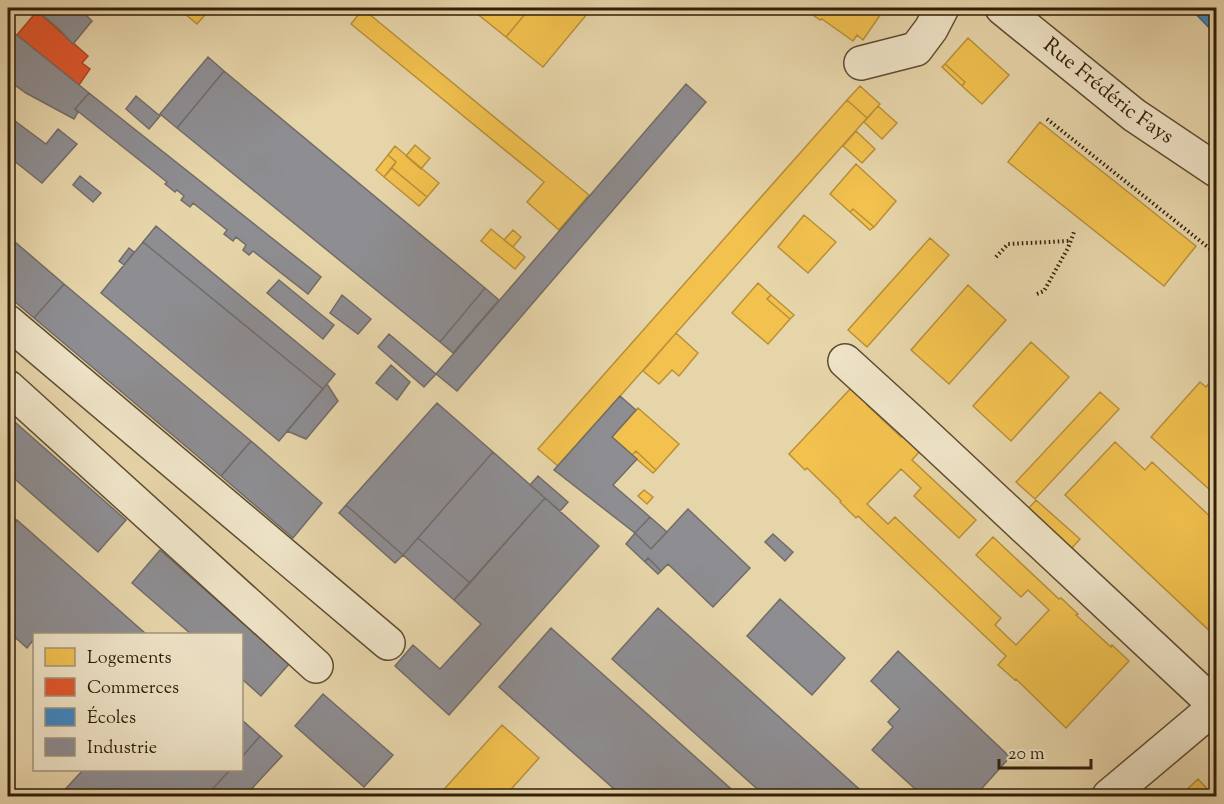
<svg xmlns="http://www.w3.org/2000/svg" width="1224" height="804" viewBox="0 0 1224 804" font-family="'Sorts Mill Goudy',serif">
<rect width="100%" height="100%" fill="#e7d5aa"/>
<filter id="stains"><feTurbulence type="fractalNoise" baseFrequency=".00333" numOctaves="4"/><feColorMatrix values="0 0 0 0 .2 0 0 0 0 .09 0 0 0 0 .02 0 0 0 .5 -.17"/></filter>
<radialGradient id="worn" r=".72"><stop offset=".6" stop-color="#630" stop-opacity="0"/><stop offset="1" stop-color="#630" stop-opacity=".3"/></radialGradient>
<path fill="#f2c14e" stroke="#b89039" stroke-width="1.5" d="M178,8H211L197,24Z
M470,8H530L506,37Z
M530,8H592L543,67L506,37Z
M805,8H885L863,40L857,35L853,41L822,19L820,20L807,11L808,9Z
M363,9L589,195L559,230L527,202L544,182L351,24Z
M968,38L1009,75L982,104L962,86L965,82L945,64Z
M945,64L965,82L962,86L942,67Z
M860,86L880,104L867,118L847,100Z
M847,100L867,118L558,466L538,449Z
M878,106L897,123L882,139L864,122Z
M1040,122L1196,246L1164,286L1008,162Z
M856,131L875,149L862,163L843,146Z
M415,145L430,158L421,169L406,156Z
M395,146L439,183L427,197L392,168L396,162L388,155Z
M388,155L396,162L384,177L376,170Z
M856,164L896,201L874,227L853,209L850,212L830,194Z
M392,168L427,197L419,206L384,177Z
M853,209L874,227L870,230L850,212Z
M804,215L836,242L808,273L778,247Z
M491,229L525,257L515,269L481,241Z
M513,230L521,237L513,247L504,240Z
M930,238L949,255L867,347L848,330Z
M758,283L771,295L767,299L790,319L768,344L732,313Z
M968,285L1006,320L949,384L911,350Z
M771,295L794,315L790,319L767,299Z
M676,333L698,353L679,376L672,370L659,384L643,371Z
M1031,342L1069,377L1011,441L973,406Z
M1216,375V482L1210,490L1151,437L1200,382L1206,387Z
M852,387L869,403L867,405L901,437L903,435L920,451L912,460L976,520L959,538L914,496L921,488L901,469L867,504L888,524L895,517L1001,618L995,625L1016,645L1049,610L1028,590L1021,597L976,555L993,537L1059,599L1061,598L1078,614L1076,615L1111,647L1112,645L1129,661L1066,728L1016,679L1015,680L998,665L1006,656L858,516L856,518L840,502L841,501L807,468L805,470L789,454Z
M1100,392L1119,409L1035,499L1016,482Z
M638,408L679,444L656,470L636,451L632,455L612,437Z
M1115,442L1145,470L1152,462L1216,522V632L1214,635L1065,495Z
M636,451L656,470L653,473L632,455Z
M644,490L653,497L647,504L638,496Z
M1036,500L1080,539L1062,559L1022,516Z
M502,725L539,758L505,796H438Z
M1198,779L1214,796H1180Z"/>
<path fill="#e4572e" stroke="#ae4623" stroke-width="1.5" d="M37,11L88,56L82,63L90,69L79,85L17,35Z"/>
<path fill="#3f88c5" stroke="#3b688c" stroke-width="1.5" d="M1190,8H1216V35Z"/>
<path fill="#8d8d92" stroke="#716c69" stroke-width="1.5" d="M40,8H92L86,15L92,21L73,44L57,27L37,11Z
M13,32L89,93L75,109L78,112L74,119L26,93L8,80V39Z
M208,57L224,71L177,128L160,114Z
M224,71L485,288L440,342L177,128Z
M686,84L706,102L457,391L436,374Z
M89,93L321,277L308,294L253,251L249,255L243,250L246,245L236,237L233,241L224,234L227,230L193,203L190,207L181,200L184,196L177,190L175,192L165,184L167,182L75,109Z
M136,96L160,116L149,129L126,109Z
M11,118L46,144L58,129L77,144L42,183L8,156V124Z
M80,176L101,193L93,202L73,185Z
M156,226L335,374L323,389L143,242Z
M8,236L64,284L34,318L8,296Z
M143,242L323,389L279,441L101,293Z
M129,248L134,252L124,265L119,261Z
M279,280L334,325L323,339L267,293Z
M64,284L251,441L221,476L34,318Z
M485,288L499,300L453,353L440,342Z
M342,295L371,319L358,334L330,313Z
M389,334L436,374L424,387L378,347Z
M391,365L410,382L397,400L376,383Z
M327,384L338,401L306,439L287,431Z
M620,396L636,410L612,437L637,459L613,485L650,517L635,533L554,470Z
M437,403L493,452L403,555L346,505Z
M8,416L126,520L98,552L8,473Z
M251,441L322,503L293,538L221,476Z
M493,452L545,498L470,583L418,538Z
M538,476L568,502L560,511L530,485Z
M545,498L599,546L449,715L395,666L413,645L440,669L481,624L454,600Z
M346,505L403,555L395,563L339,513Z
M688,509L750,568L713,607L668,564L661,571L648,558L645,562L626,544L635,533L651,549Z
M9,515L16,520L8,530V517Z
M650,517L667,532L651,549L635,533Z
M17,520L146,634H34V639L27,648L8,631V530Z
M773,534L793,552L785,561L765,542Z
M418,538L470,583L454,600L403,555Z
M160,550L289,664L261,696L242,679V634H191L132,583Z
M648,558L661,571L658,574L645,562Z
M780,599L845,658L812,695L747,636Z
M658,608L867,796H765L612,659Z
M551,628L739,796H622L499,687Z
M898,651L1010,757L975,796H923L872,750L893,727L888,722L900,709L871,681Z
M323,694L393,755L364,787L295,726Z
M242,720L260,736L242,757Z
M260,736L282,756L245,796H206L230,770H242V757Z
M83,770H230L206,796H59Z"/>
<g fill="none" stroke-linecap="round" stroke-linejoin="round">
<g stroke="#5e4c30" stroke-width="36">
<g id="minor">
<path id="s1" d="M1002,8L1134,115L1216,170"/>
<path d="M861,63L916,49L931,29L942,8"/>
<path d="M8,322L388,643"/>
<path d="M845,361L913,423L1216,706"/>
<path d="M8,387L316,666"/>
<path d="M1109,796L1216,706"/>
</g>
</g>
<path stroke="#311e08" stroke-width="4" stroke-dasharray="1.5 3" stroke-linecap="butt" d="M1047,119L1214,252
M996,257L1008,244L1069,241
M1037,294L1044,291L1068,248L1074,232"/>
<use href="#minor" stroke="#efe4c8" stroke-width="33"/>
</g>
<g text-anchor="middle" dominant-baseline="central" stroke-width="6" stroke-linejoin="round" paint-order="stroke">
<g font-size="21" fill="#311e08" stroke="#efe4c8">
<text stroke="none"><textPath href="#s1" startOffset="135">Rue Frédéric Fays</textPath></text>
</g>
</g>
<rect width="1224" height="804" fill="none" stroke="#e7d5aa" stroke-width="30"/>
<rect x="9" y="9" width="1206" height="786" fill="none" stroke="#311e08" stroke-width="3"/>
<rect x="15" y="15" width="1194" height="774" fill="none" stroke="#311e08" stroke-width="1.5"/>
<rect x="33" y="633" width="210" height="138" fill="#efe4c8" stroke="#a3957b" stroke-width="1.5"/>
<rect x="45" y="648" width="30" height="18" fill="#f2c14e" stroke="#a3957b" stroke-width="1.5"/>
<text x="87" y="663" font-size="18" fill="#311e08">Logements</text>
<rect x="45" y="678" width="30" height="18" fill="#e4572e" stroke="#a3957b" stroke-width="1.5"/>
<text x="87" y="693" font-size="18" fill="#311e08">Commerces</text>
<rect x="45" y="708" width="30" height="18" fill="#3f88c5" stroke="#a3957b" stroke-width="1.5"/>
<text x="87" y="723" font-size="18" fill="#311e08">Écoles</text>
<rect x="45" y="738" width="30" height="18" fill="#8d8d92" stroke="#a3957b" stroke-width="1.5"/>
<text x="87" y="753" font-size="18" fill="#311e08">Industrie</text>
<path d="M999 759v9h92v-9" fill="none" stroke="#311e08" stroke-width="3"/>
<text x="1008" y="759" font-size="18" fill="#311e08" stroke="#efe4c8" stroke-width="4.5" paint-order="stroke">20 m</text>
<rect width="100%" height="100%" filter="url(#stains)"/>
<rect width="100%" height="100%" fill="url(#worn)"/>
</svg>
